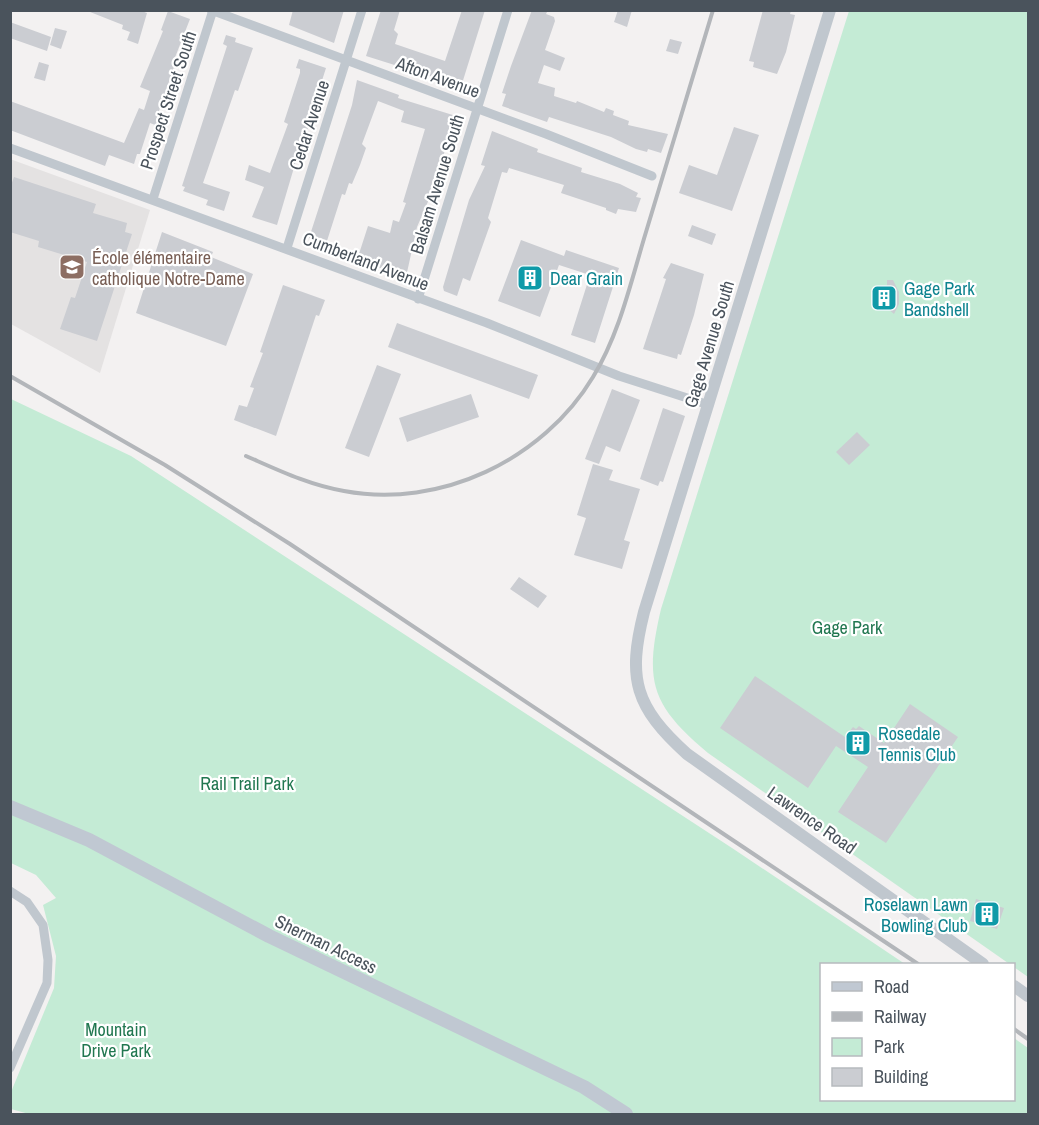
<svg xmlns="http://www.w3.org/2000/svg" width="1039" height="1125" viewBox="0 0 1039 1125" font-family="'Archivo Narrow',sans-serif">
<rect width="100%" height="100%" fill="#f3f1f1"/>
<path fill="#e4e2e2" d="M10,159L150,210L100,373L11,324Z"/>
<path fill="#c4ebd5" d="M849,11H1028V977L708,753C651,705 644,682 661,609Z
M11,399L131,456L732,848L905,964H822V1100H1014V1038L1028,1048V1114H29L11,1109V1092L54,988L56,956L43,905L56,898L36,875L11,863Z"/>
<path fill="#cbcdd2" d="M85,10H139L147,13L138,44L127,40L130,32L122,29L123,25Z
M293,10H344L334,43L289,25Z
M381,10H400L394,30L398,34L395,44L445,61L462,10H485L460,90L438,81L439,79L366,56Z
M532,10H548L546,14L554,17L555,21L545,50L565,58L560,71L544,65L538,83L555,88L554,96L576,103L577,101L604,112L606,108L614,111L613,115L629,121L628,125L668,134L661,153L648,149L647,152L636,149L611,137L549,117L547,122L502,106L506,94L502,93L511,66Z
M618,10H632L627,27L614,22Z
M763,10H791L790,14L795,15L786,52L777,74L753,67L754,62L749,61Z
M168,11L190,19L174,60L176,61L159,111L162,113L158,126L150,123L140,154H137L134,164L109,155L105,166L10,130V101L124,143L139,108L144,110L150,91L140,87L161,36L163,31L161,30Z
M10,22L51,37L47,51L10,38Z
M55,28L67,31L61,49L50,45Z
M226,35L236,38L235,42L253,48L238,91L235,90L203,183L230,192L224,211L206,205L208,200L183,191L185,187L182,186L227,46L223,44Z
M670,39L682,42L678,54L666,51Z
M299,59L326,68L318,93L321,94L298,154L277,225L252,217L264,187L245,180L249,165L270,173L288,124L284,122L300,73V69L296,68Z
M39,62L49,65L45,81L34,78Z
M357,80L399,95L398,98L456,116L430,197L417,227L406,277L368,264L369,260L358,257L368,226L390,233L393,220L399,222L406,203L403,202L425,129L401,122L404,111L378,101L362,144L366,148L360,165L352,184L349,183L345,195L342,194L326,244L309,238L352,105Z
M734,127L759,135L732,211L679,193L689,165L717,175Z
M492,131L538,149L537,152L582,168L581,172L620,184L638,193L636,197L641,198L636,212L618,209L616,214L606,210V208L561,193L564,185L509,168L507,173L502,172L488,218L491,222L470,281L463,278L457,296L444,291L443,287L469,200L485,166L481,165Z
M14,177L96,204L93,213L127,223L125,232L132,234L97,341L60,329L71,297L75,298L87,262L38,247L39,241L10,232V188Z
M692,225L716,234L712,245L688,236Z
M162,232L213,252L211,257L253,274L226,346L136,313Z
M521,240L564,256L566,250L619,268L595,343L571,335L590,275L559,265L540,317L498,301Z
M671,263L704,274L694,315L681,355L678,354L677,359L643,349L666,279L663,278Z
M887,280H893L899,292V304L894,314L874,297L887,285Z
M283,285L325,300L319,316L316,315L276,436L234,420L239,405L247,407L254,388L250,387L263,353L260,352Z
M397,323L538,375L529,399L388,347Z
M377,365L401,374L369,457L345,448Z
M612,389L640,400L620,452L606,446L599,464L585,459Z
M471,394L479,417L407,442L399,418Z
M663,408L685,416L663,482L660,481L658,486L640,479Z
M857,432L870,445L849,465L836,452Z
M593,464L613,470L609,480L640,489L624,540L630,542L622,569L574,555L586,518L577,515Z
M519,577L547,596L538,608L510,589Z
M755,676L845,737L853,727L856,729L859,726L884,743L910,704L958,737L886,843L838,812L868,767L836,746L808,788L720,728Z
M976,899L1004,908L997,929L970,921Z"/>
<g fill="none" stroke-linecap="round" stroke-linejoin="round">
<path stroke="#c0c7ce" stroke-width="9" d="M211,10L546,134L652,176
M10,148L487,323L619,376L709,405
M153,199L213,10
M287,248L362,10
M418,299L508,10
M10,891L27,902L43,925L48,960L47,983L10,1068"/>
<path stroke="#c0c7ce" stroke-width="12" d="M830,10L644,612C627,679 635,707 687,754L983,964
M1014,986L1028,996"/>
<path stroke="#c0c8d2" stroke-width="14" d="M10,807L89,840L269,936L584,1087L626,1114"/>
<path stroke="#b3b6ba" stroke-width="4" d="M10,376L165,465L290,544L918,964
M246,456C278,470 309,485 344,491C440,509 543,460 593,377C620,333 631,281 646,232C669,158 691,84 713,10
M1014,1029L1028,1039"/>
</g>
<defs>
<g id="school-square" transform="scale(1.35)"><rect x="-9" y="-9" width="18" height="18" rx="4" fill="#8d6e63" stroke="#fff"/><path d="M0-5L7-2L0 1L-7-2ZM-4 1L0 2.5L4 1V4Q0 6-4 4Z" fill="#fff"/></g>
<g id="building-square" transform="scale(1.35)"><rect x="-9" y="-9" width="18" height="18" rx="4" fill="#0f9aa8" stroke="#fff"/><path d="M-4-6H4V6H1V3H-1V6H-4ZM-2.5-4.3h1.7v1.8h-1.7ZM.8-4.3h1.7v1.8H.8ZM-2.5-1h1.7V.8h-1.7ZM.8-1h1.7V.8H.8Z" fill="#fff"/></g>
</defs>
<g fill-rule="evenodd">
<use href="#school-square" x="72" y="267"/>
<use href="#building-square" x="530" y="278"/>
<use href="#building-square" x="884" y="298"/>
<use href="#building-square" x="858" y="743"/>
<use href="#building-square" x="987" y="914"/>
</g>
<g text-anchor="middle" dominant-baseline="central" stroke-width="4.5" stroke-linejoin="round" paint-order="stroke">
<g font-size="18" fill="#4a535c" stroke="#fff">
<text transform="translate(438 77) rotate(20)">Afton Avenue</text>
<text transform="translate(168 100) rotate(-72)">Prospect Street South</text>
<text transform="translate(309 125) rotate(-72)">Cedar Avenue</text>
<text transform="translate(437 184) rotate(-73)">Balsam Avenue South</text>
<text transform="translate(366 261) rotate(21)">Cumberland Avenue</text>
<text transform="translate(709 344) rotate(-73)">Gage Avenue South</text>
<text transform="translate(812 820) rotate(35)">Lawrence Road</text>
<text transform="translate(326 944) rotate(26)">Sherman Access</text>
</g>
<g font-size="18" fill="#785e54" stroke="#fff" text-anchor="start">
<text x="92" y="257">École élémentaire<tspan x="92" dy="21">catholique Notre-Dame</tspan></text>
</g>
<g font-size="18" fill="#0d838f" stroke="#fff" text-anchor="start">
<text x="550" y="278">Dear Grain</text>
<text x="904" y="288">Gage Park<tspan x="904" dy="21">Bandshell</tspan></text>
<text x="878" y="733">Rosedale<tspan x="878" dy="21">Tennis Club</tspan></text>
<text x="968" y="904" text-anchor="end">Roselawn Lawn<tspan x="968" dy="21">Bowling Club</tspan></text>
</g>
<g font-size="18" fill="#217750" stroke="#fff">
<text x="847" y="627">Gage Park</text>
<text x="247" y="783">Rail Trail Park</text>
<text x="116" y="1029">Mountain<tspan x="116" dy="21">Drive Park</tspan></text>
</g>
</g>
<rect width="1039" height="1125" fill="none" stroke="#4a535c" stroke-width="24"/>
<rect x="820" y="963" width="195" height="138" fill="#ffffff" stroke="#b7babe" stroke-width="1.5"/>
<rect x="832" y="982" width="30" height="9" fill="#c0c8d2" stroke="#b7babe" stroke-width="1.5"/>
<text x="874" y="993" font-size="18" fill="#4a535c">Road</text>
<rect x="832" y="1012" width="30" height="9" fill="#b3b6ba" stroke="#b7babe" stroke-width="1.5"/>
<text x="874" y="1023" font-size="18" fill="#4a535c">Railway</text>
<rect x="832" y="1038" width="30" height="18" fill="#c4ebd5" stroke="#b7babe" stroke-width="1.5"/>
<text x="874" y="1053" font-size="18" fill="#4a535c">Park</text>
<rect x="832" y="1068" width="30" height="18" fill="#cbcdd2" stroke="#b7babe" stroke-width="1.5"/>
<text x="874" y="1083" font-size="18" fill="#4a535c">Building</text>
</svg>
